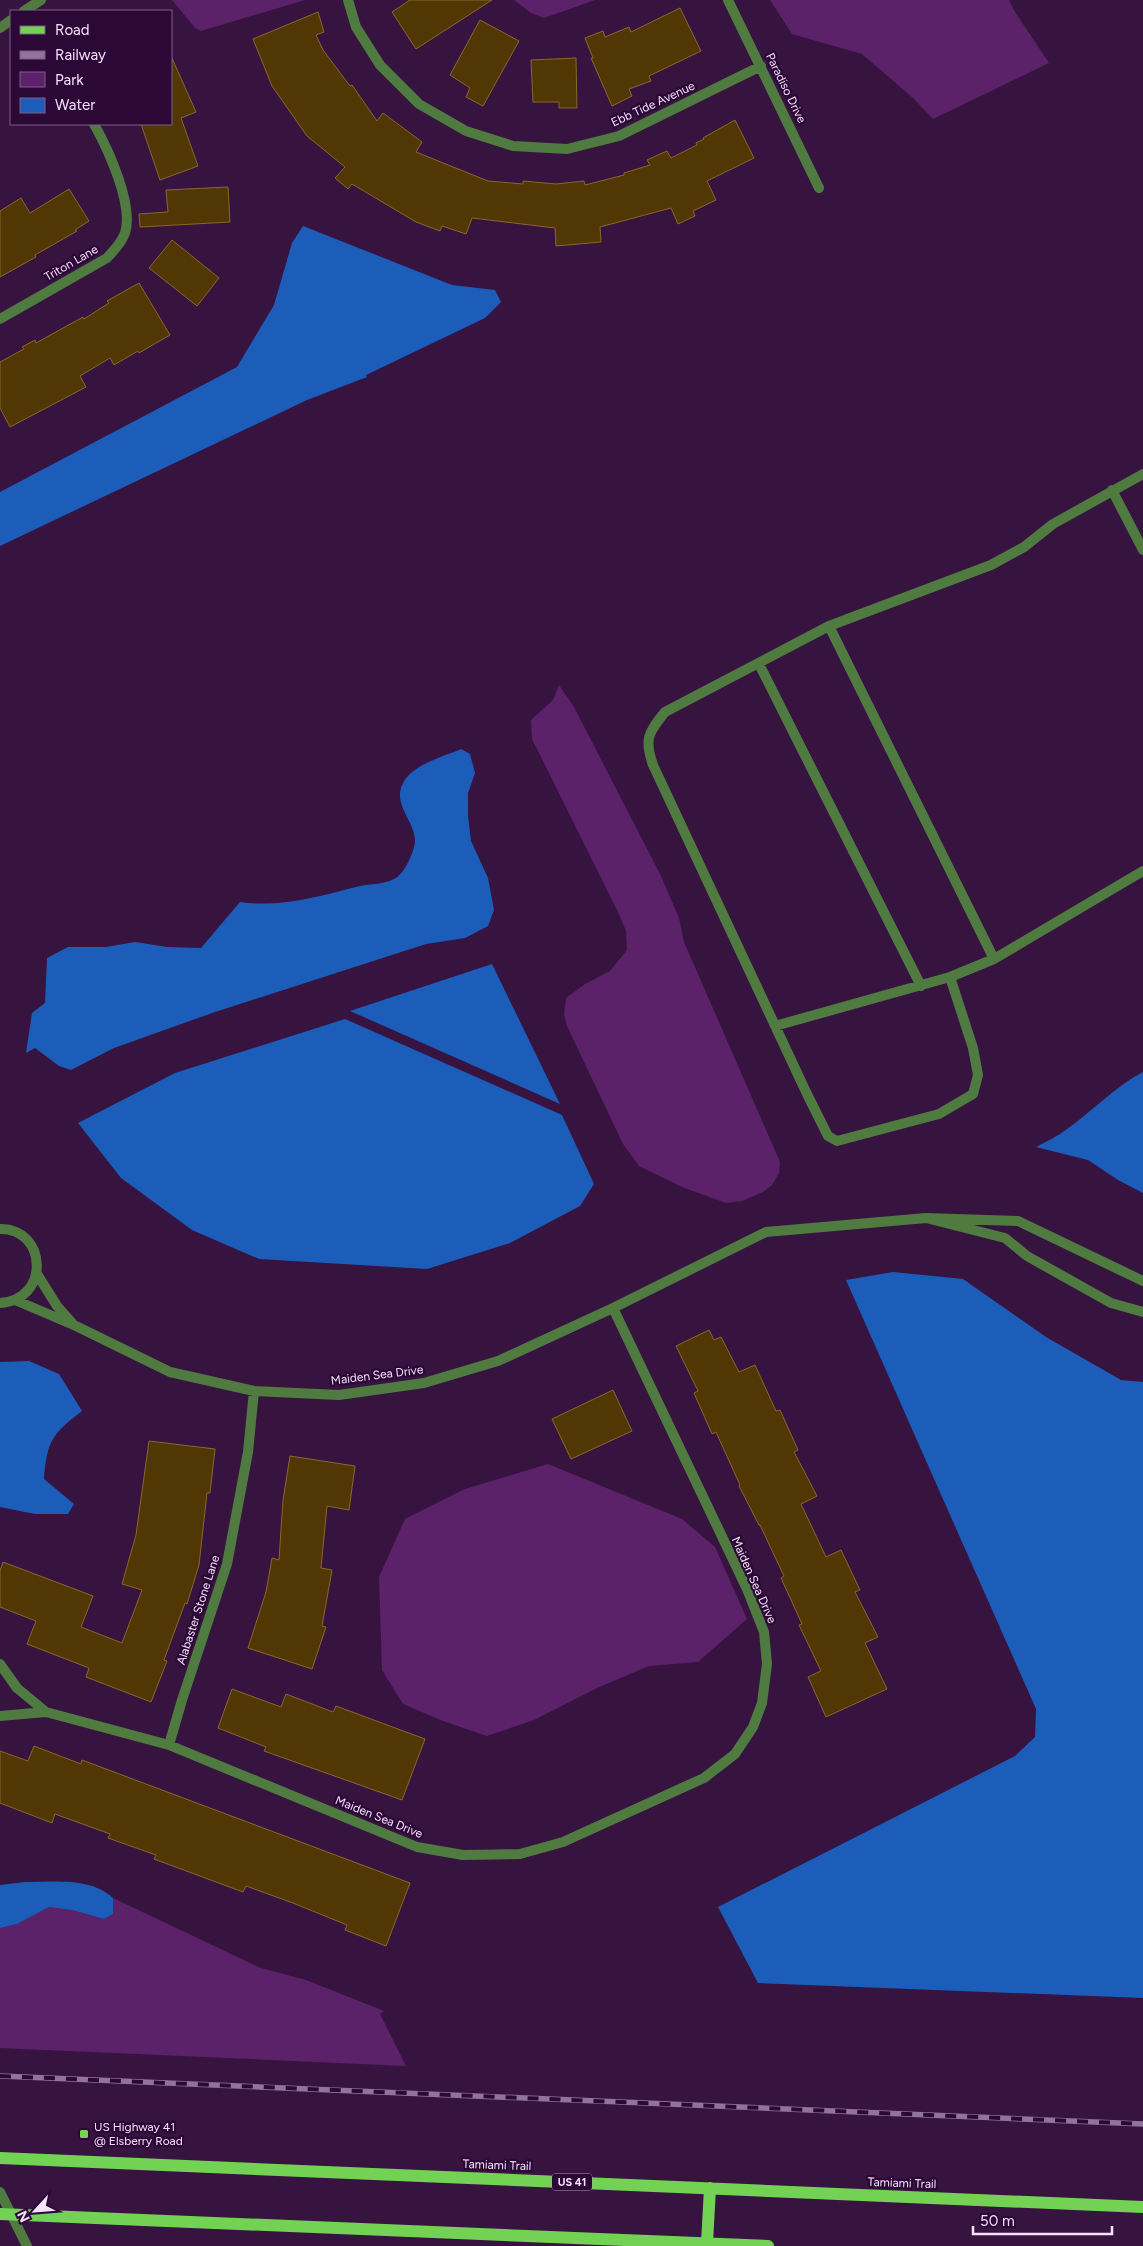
<svg xmlns="http://www.w3.org/2000/svg" width="1143" height="2246" viewBox="0 0 1143 2246" font-family="Figtree,sans-serif">
<rect width="100%" height="100%" fill="#371340"/>
<path fill="#5b226a" d="M172,0H305L201,31L195,28Z
M514,0H595L544,18L531,13Z
M770,0H1009L1015,12L1049,63L933,119L913,98L862,54L792,34Z
M559,685L574,707L661,876L679,918L684,942L780,1162L779,1173L772,1185L763,1192L742,1201L726,1203L682,1187L639,1166L623,1144L567,1026L564,1014L566,998L585,984L610,971L627,950L626,931L619,914L532,739L531,720L553,700Z
M548,1464L682,1519L715,1547L747,1619L698,1662L649,1666L597,1688L534,1720L487,1736L443,1721L403,1704L382,1670L379,1577L405,1519L465,1489Z
M113,1898L261,1968L306,1980L384,2011L380,2014L406,2066L0,2048V1928L17,1924L49,1907L72,1910L104,1919L113,1914Z"/>
<path fill="#1d5dba" d="M303,226L452,285L495,290L501,302L485,318L366,375L367,377L307,400L0,546V492L237,367L274,305L292,243Z
M461,749L470,754L475,773L468,793V816L471,841L488,878L494,910L488,926L465,938L426,944L215,1012L114,1048L71,1070L59,1066L35,1048L26,1053L32,1013L45,1003L47,958L68,947H106L135,942L167,947L201,948L240,902C281,908 320,896 360,886C371,884 384,884 394,879C404,875 415,851 415,840C414,820 392,804 403,783C413,764 443,757 461,749Z
M492,964L560,1104L350,1011Z
M345,1019L562,1115L594,1184L580,1206L510,1243L427,1269L259,1259L192,1230L121,1178L78,1123L175,1073Z
M1143,1072V1193L1118,1180L1088,1160L1036,1147C1047,1141 1058,1136 1067,1129C1093,1111 1114,1087 1143,1072Z
M893,1272L963,1279L1046,1337L1121,1380L1143,1382V1998L758,1983L718,1907L1015,1756L1035,1737L1036,1709L846,1280Z
M29,1361L59,1374L82,1411C52,1434 47,1441 44,1479L74,1504L68,1514H35L0,1507V1362Z
M25,1882C54,1882 91,1877 113,1898V1914L104,1919L72,1910L49,1907L17,1924L0,1928V1885Z"/>
<path fill="#513704" stroke="#8a672b" d="M410,0H492L416,49L392,12Z
M680,8L701,51L649,76L651,81L629,89L632,96L612,106L591,58H593L585,38L603,31L605,37L629,27L631,32Z
M318,12L324,32L316,35L323,50L350,86L352,85L377,121L383,113L422,142L416,152L488,181L523,184V181L556,184L584,181L585,185L624,175V173L650,165L647,160L667,151L671,158L697,145L696,143L704,139L703,138L735,120L754,158L707,181L716,200L693,211L695,216L678,224L671,208L600,227L601,242L556,246L555,228L472,218L466,234L442,226L440,231L416,222L352,184L348,189L335,178L345,167L307,136L272,86L253,39Z
M480,20L519,41L483,106L466,97L470,88L450,75Z
M171,56L196,112L181,118L198,166L160,180L141,124H171Z
M576,58L577,108H559V102H533L531,60Z
M228,187L230,222L140,227L139,214L168,212L166,190Z
M69,189L89,221L75,230L77,231L35,255L36,257L0,277V211L21,198L30,213Z
M172,240L219,278L197,306L149,268Z
M139,283L170,335L139,353L138,351L114,365L110,358L80,376L86,387L10,427L0,408V362L24,349L22,347L35,340L36,343L83,317L84,319L109,303L107,301Z
M709,1330L714,1340L721,1337L739,1372L755,1365L776,1411L780,1410L798,1450L794,1452L817,1496L801,1504L826,1557L841,1550L860,1590L855,1592L878,1637L865,1643L887,1689L826,1717L808,1677L821,1671L799,1625L802,1624L781,1578L784,1576L760,1525H759L739,1486L740,1485L716,1432L712,1434L694,1393L698,1391L676,1346Z
M613,1390L632,1431L571,1459L552,1419Z
M149,1441L215,1449L210,1493H207L199,1565L187,1604L185,1603L164,1660L167,1661L151,1702L86,1677L89,1668L27,1644L36,1621L0,1607V1571L3,1562L93,1596L81,1627L122,1643L142,1590L122,1584L136,1535Z
M290,1456L355,1466L349,1510L327,1506L321,1568L332,1570L322,1626L326,1627L312,1669L248,1648L266,1592L272,1558L279,1560L283,1500Z
M232,1689L281,1707L286,1694L333,1712L336,1706L425,1739L402,1800L264,1751L266,1747L218,1728Z
M34,1746L81,1764L82,1760L410,1883L386,1946L345,1930L347,1925L293,1903L246,1886L243,1892L154,1859L156,1855L108,1838L110,1834L55,1814L52,1823L0,1803V1751L28,1761Z"/>
<g fill="none" stroke-linecap="round" stroke-linejoin="round">
<path stroke="#4f7b41" stroke-width="10" d="M348,0L356,27L380,65L419,104L466,131L513,146L567,149L619,136L761,66
M728,0L819,188
M24,11L41,0
M0,28L11,20
M0,319L107,258C114,250 121,244 125,233C134,205 108,149 94,124
M1143,474L1053,524L1024,547L991,565L829,626L665,712C648,733 644,739 653,765L807,1094L828,1136L837,1141L939,1114L973,1094L978,1075L973,1048L950,977L994,959L1143,871
M1112,490L1143,550
M829,626L994,959
M759,664L921,986
M775,1026L950,977
M0,1229C47,1228 51,1300 0,1303
M37,1274L57,1306L73,1324
M1143,1281L1018,1221L926,1218L1005,1238L1027,1256L1111,1303L1143,1312
M613,1308L766,1232L926,1218
M0,1664L17,1688L46,1712
M0,1716L46,1712L169,1745L417,1847L463,1855L520,1854L563,1842L704,1778L735,1754L753,1727L762,1703L767,1664L764,1632L747,1589L613,1308L498,1361L424,1383L339,1395L254,1391L170,1372L76,1326L15,1300
M169,1745L182,1700L227,1564L248,1452L254,1391
M0,2192L27,2246"/>
<path stroke="#73d253" stroke-width="12" d="M0,2158L1143,2207
M0,2214L768,2246
M707,2243L710,2188"/>
<g stroke="#917499" stroke-width="5.5">
<path id="rail" d="M0,2076L1143,2124"/>
</g>
<use href="#rail" stroke="#2c0836" stroke-width="4" stroke-dasharray="11" stroke-linecap="butt"/>
</g>
<rect fill="#77d259" stroke="#2c0836" stroke-width="2" x="79" y="2129" width="10" height="10" rx="2.5"/>
<g text-anchor="middle" dominant-baseline="central" stroke-width="4.5" stroke-linejoin="round" paint-order="stroke">
<rect fill="#2c0836" stroke="#baa0c1" stroke-width="1" x="552" y="2173.5" width="40" height="17" rx="4"/>
<g font-size="11" font-weight="bold" fill="#f7e1fd">
<text x="572" y="2182">US 41</text>
</g>
<g font-size="12" fill="#f7e1fd" stroke="#2c0836">
<text transform="translate(786 88) rotate(64)">Paradiso Drive</text>
<text transform="translate(653 104) rotate(-25)">Ebb Tide Avenue</text>
<text transform="translate(71 263) rotate(-30)">Triton Lane</text>
<text transform="translate(377 1375) rotate(-7)">Maiden Sea Drive</text>
<text transform="translate(754 1580) rotate(66)">Maiden Sea Drive</text>
<text transform="translate(198 1610) rotate(-72)">Alabaster Stone Lane</text>
<text transform="translate(379 1817) rotate(22)">Maiden Sea Drive</text>
<text transform="translate(497 2165) rotate(2)">Tamiami Trail</text>
<text transform="translate(902 2183) rotate(2)">Tamiami Trail</text>
</g>
<g font-size="12" fill="#f7e1fd" stroke="#2c0836" text-anchor="start">
<text x="94" y="2127">US Highway 41<tspan x="94" dy="14">@ Elsberry Road</tspan></text>
</g>
</g>
<rect x="10" y="10" width="162" height="115" fill="#2c0836" stroke="#7d5f86"/>
<rect x="20" y="26" width="25" height="8" fill="#73d253" stroke="#7d5f86"/>
<text x="55" y="35" font-size="15" fill="#f7e1fd">Road</text>
<rect x="20" y="51" width="25" height="8" fill="#917499" stroke="#7d5f86"/>
<text x="55" y="60" font-size="15" fill="#f7e1fd">Railway</text>
<rect x="20" y="72" width="25" height="15" fill="#5b226a" stroke="#7d5f86"/>
<text x="55" y="85" font-size="15" fill="#f7e1fd">Park</text>
<rect x="20" y="98" width="25" height="15" fill="#1d5dba" stroke="#7d5f86"/>
<text x="55" y="110" font-size="15" fill="#f7e1fd">Water</text>
<g transform="translate(35 2211) rotate(244)" stroke="#2c0836" stroke-width="4" paint-order="stroke">
<path d="M0-4L9 19L0 12L-9 19Z" fill="#f7e1fd"/>
<text y="-8" font-size="14" font-weight="bold" text-anchor="middle" fill="#f7e1fd">N</text>
</g>
<path d="M973 2226v8h139v-8" fill="none" stroke="#f7e1fd" stroke-width="2.5"/>
<text x="980" y="2226" font-size="15" fill="#f7e1fd" stroke="#2c0836" stroke-width="4" paint-order="stroke">50 m</text>
</svg>
